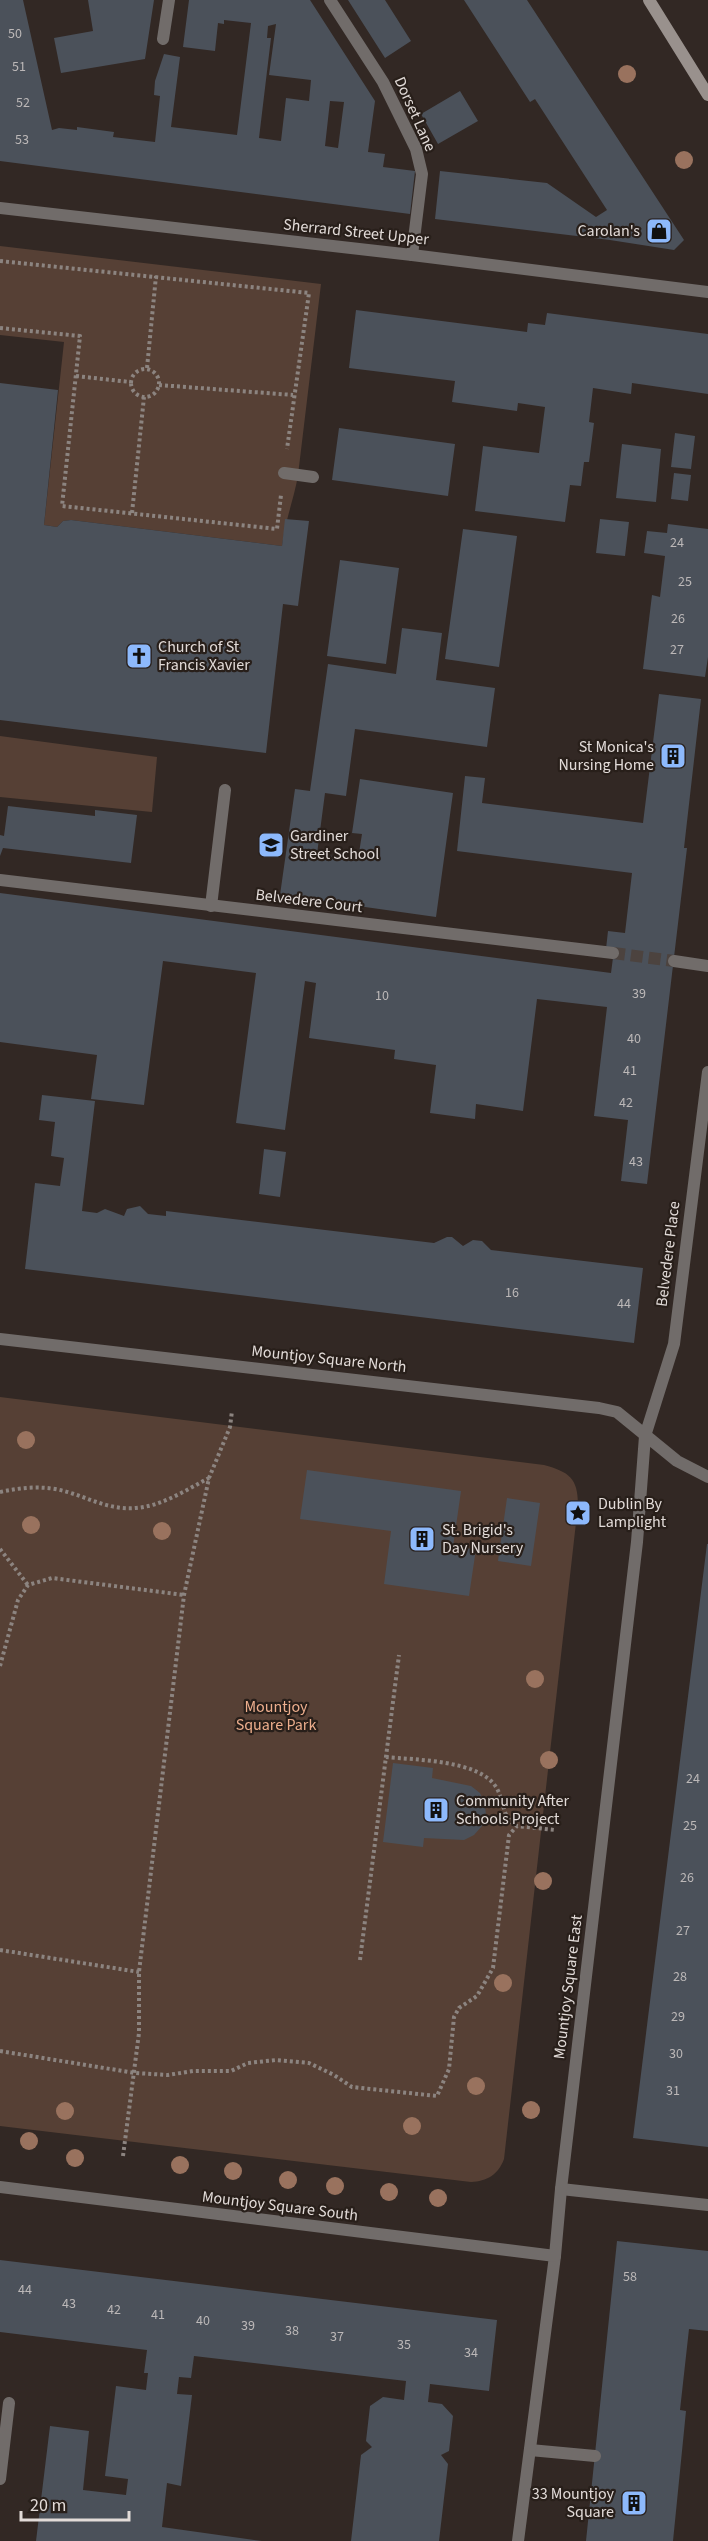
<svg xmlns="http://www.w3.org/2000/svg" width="708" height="2541" viewBox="0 0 708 2541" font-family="'Source Sans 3',sans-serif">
<rect width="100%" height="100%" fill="#322824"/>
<path fill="#564035" d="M0,246L321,284L298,475C294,499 285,521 282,546L71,520L63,521L57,527L44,525L64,342L0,335Z
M0,736L157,757L152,812L0,797Z
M0,1397L544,1465C569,1472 578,1478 578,1505L504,2159C498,2175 487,2181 471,2182L0,2126Z"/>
<path fill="#4b515a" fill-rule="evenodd" d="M0,0H23L52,130L59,128L77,130V127L114,132L113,137L155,142L160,96L154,95L155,81L164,54L180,57L171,127L237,135L251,23L224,20V24L218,23L215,51L183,47L189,0H310L375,101L368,152L385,154L383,167L415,171L410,214L0,161ZM276,24L269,75L311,80L309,101L286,98L281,141L259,138L271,38H267L268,26ZM330,101L344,102L338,148L325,146Z
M88,0H154L145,59L61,73L54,38L93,31Z
M348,0H385L411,41L385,58Z
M464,0H527L684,240L674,250L610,240L435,219L440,171L547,183L596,217L607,210L535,99L530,102Z
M460,91L478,121L438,144L421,114Z
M356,310L527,332L528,323L545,325L547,313L708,334V394L632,383L631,394L593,388L589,422L594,423L589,462H584L581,486L570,485L565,522L475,511L483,446L539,453L545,407L518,403L517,411L452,402L455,381L349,368Z
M0,383L58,390L44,525L57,527L63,521L71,520L282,546L285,519L309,521L298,606L283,604L266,753L0,720Z
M339,428L455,444L448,496L332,480Z
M675,433L695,436L691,469L671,467Z
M622,444L661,449L656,502L616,498Z
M674,473L691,475L688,501L671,499Z
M600,519L629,522L625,556L596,553Z
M668,524L708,529V657L705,677L643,669L652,595L660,597L665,556L644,553L647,531L667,533Z
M463,529L517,536L499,667L445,659Z
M340,560L399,568L386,664L327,656Z
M402,628L442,633L436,680L495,688L487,747L355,729L346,796L325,793L317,854L358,859L362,834L352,833L360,779L453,793L436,917L280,895L295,789L310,791L328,664L396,674Z
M659,694L701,699L684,848H687L647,1184L621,1181L628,1120L594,1116L607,1007L537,999L523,1111L476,1104L475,1119L430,1113L436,1065L394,1059L395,1050L309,1038L316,983L305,981L285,1130L236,1123L256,973L163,961L144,1105L91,1099L97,1055L0,1042V893L611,973L614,950L606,949L608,931L625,933L632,873L457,851L465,776L485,778L482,803L643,823Z
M8,806L95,816V810L137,815L131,863L3,848L0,856V835L4,836Z
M42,1095L95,1101L82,1211L97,1213L105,1209L124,1216L127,1209L140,1206L148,1214L166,1216V1211L434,1243L447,1237H452L463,1246L473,1240L482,1241L491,1250L643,1268L634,1343L25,1269L35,1183L60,1186L64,1158L51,1156L55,1122L39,1120Z
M264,1149L286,1152L280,1197L259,1194Z
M307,1470L461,1491L453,1547L476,1549L469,1596L384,1584L391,1531L300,1519Z
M507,1498L540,1503L531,1566L498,1561Z
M707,1544H708V2147L633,2138Z
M393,1763L433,1768L432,1778L471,1786L480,1793L485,1804L486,1816L482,1826L474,1835L464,1840L424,1838L423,1847L383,1842Z
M617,2241L708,2251V2331L689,2329L680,2410L686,2411L673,2541H586Z
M0,2260L497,2320L489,2391L430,2384L428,2402L442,2404L453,2416L449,2451L441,2455L448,2464L439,2541H351L361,2455L372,2447L366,2441L370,2406L383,2397L404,2400L406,2381L194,2356L191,2378L179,2377L177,2394L192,2395L181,2486L167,2483L162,2527L262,2541H36L50,2426L89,2431L83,2490L126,2495L128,2479L105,2476L116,2386L146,2390L148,2373H144L147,2350L0,2332Z"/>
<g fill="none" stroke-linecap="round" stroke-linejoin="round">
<path stroke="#4c433f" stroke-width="12" stroke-dasharray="12 6" stroke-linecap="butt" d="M613,953L674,961"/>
<path stroke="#8c8480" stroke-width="4" stroke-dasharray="3 3" stroke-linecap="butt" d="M0,261L309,293L287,449
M0,328L80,336L62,506L277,529L281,495
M147,368L156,276
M131 383a14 14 0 1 1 28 0a14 14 0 1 1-28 0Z
M76,376L130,382
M159,385L293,395
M132,513L144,397
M0,1492C19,1488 36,1486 55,1489C83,1494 107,1511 136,1508C162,1506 186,1490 209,1478
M0,1549L28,1585
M0,1666L18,1600L28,1585L52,1578L184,1595
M386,1757C416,1760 479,1760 496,1787C505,1801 501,1818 517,1826
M0,1950L139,1972
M360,1960L399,1655
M0,2051L135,2073L168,2075L193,2071H231L248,2063L276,2060L309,2063L334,2075L352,2087L437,2096L449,2069L454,2017L459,2008L477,1996L493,1968L509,1835L517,1826L555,1830
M123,2156L139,2033V1972L184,1595L209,1478L230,1427L232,1411"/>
<path stroke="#716c6a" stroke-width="12" d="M330,0L383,82L416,149L422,174L412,255
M163,39L169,0
M284,473L313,477
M211,906L225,790
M530,2450L595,2456
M0,2479L9,2403"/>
<path stroke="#716c6a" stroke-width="12" d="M0,208L412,255L708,292
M0,880L613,953
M674,961L708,966
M561,2189L708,2205
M518,2541L555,2256"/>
<path stroke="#716c6a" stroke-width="12" d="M0,1339L599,1408L617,1412L677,1461L708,1477
M0,2187L555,2256L561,2189L637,1542L645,1436L674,1344L708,1072"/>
<path stroke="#99918d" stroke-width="12" d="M649,0L708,95"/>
</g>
<g fill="#99725e">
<circle cx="627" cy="74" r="9"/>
<circle cx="684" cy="160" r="9"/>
<circle cx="26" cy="1440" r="9"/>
<circle cx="31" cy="1525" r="9"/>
<circle cx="162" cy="1531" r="9"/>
<circle cx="535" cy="1679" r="9"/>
<circle cx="549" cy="1760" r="9"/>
<circle cx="543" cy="1881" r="9"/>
<circle cx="503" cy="1983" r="9"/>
<circle cx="476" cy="2086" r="9"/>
<circle cx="531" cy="2110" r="9"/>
<circle cx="65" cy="2111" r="9"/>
<circle cx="412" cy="2126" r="9"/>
<circle cx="29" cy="2141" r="9"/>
<circle cx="75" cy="2158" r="9"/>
<circle cx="180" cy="2165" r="9"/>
<circle cx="233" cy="2171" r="9"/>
<circle cx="288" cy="2180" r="9"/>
<circle cx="335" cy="2186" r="9"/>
<circle cx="389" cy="2192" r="9"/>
<circle cx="438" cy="2198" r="9"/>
</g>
<defs>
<g id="shop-square" transform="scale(1.35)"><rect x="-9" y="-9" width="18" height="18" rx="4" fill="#8db9fc" stroke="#281f1a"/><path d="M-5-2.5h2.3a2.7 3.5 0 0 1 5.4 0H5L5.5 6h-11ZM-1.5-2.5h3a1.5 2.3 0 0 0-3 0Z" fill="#111"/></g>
<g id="church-square" transform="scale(1.35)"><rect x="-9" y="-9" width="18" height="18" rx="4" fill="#8db9fc" stroke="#281f1a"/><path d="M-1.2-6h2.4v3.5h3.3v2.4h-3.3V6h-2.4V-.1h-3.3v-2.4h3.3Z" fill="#111"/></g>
<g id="building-square" transform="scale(1.35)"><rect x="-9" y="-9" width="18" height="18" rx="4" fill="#8db9fc" stroke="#281f1a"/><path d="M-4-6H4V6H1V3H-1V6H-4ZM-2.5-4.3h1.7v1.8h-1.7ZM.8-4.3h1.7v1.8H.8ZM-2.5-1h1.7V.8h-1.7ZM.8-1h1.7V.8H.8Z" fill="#111"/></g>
<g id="school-square" transform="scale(1.35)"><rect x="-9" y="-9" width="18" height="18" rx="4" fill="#8db9fc" stroke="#281f1a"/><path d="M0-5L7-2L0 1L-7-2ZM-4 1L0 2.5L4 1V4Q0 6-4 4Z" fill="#111"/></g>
<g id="sight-square" transform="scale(1.35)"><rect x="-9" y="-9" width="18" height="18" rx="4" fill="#8db9fc" stroke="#281f1a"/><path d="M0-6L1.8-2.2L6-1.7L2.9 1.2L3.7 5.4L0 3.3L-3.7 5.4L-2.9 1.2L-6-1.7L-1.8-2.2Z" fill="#111"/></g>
</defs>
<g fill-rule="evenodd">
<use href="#shop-square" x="659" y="231"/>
<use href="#church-square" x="139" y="656"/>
<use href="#building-square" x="673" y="756"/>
<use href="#school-square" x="271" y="845"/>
<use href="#sight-square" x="578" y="1513"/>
<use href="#building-square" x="422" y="1539"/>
<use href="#building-square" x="436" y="1810"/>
<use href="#building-square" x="634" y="2503"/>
</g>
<g text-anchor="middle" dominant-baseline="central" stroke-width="4.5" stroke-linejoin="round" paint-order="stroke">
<g font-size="14" fill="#bcb8b8">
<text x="15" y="34">50</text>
<text x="19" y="67">51</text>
<text x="23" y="103">52</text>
<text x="22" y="140">53</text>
<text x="677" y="543">24</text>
<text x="685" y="582">25</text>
<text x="678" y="619">26</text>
<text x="677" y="650">27</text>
<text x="639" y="994">39</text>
<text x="382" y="996">10</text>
<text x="634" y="1039">40</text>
<text x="630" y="1071">41</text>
<text x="626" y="1103">42</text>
<text x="636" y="1162">43</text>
<text x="512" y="1293">16</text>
<text x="624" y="1304">44</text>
<text x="693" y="1779">24</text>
<text x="690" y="1826">25</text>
<text x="687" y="1878">26</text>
<text x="683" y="1931">27</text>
<text x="680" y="1977">28</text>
<text x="678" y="2017">29</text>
<text x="676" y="2054">30</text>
<text x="673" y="2091">31</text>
<text x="630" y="2277">58</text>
<text x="25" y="2290">44</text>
<text x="69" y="2304">43</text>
<text x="114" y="2310">42</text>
<text x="158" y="2315">41</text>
<text x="203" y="2321">40</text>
<text x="248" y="2326">39</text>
<text x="292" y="2331">38</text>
<text x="337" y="2337">37</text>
<text x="404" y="2345">35</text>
<text x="471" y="2353">34</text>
</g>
<g font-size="16" fill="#e2dbd8" stroke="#281f1a">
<text transform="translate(415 114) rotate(66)">Dorset Lane</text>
<text transform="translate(356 232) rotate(6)">Sherrard Street Upper</text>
<text transform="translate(309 901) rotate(7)">Belvedere Court</text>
<text transform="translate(668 1254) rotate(-83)">Belvedere Place</text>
<text transform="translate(329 1359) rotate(6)">Mountjoy Square North</text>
<text transform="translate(568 1987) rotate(-83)">Mountjoy Square East</text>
<text transform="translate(280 2206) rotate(7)">Mountjoy Square South</text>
</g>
<g font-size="16" fill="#e2dbd8" stroke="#281f1a" text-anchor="start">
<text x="640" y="231" text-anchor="end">Carolan's</text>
<text x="158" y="647">Church of St<tspan x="158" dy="18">Francis Xavier</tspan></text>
<text x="654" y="747" text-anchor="end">St Monica's<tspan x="654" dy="18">Nursing Home</tspan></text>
<text x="290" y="836">Gardiner<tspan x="290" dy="18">Street School</tspan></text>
<text x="598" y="1504">Dublin By<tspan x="598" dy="18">Lamplight</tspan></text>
<text x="442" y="1530">St. Brigid's<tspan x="442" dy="18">Day Nursery</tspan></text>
<text x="456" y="1801">Community After<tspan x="456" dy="18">Schools Project</tspan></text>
<text x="614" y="2494" text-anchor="end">33 Mountjoy<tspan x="614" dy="18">Square</tspan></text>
</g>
<g font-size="16" fill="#edae8d" stroke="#281f1a">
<text x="276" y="1707">Mountjoy<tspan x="276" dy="18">Square Park</tspan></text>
</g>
</g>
<path d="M21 2511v9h108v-9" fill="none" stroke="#e2dbd8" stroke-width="3"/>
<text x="30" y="2511" font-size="18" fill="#e2dbd8" stroke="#281f1a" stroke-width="4.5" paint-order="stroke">20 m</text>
</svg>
